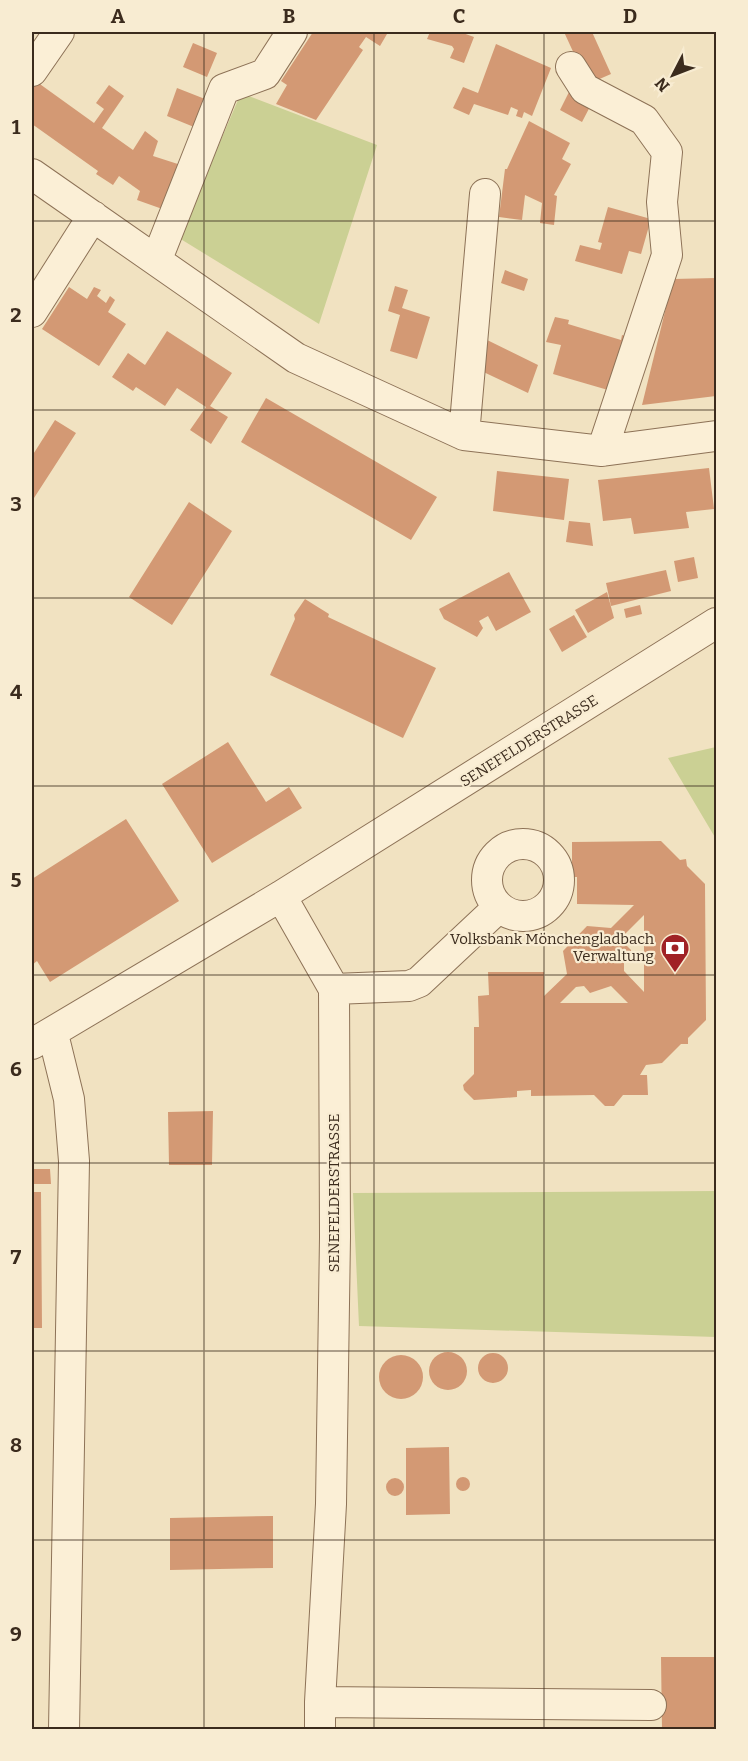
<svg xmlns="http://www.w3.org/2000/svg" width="748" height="1761" viewBox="0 0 748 1761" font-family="Bitter,serif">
<rect width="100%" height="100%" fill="#f1e2c1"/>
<path fill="#cbd094" d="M241,93L377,145L319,324L179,238Z
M716,747V839L668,758Z
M716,1191V1337L359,1326L353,1193Z"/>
<path fill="#d39974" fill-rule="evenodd" d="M313,32H383L387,34L380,46L366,37L359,47L363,50L316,120L276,104L287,85L281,81Z
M430,32H460L474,37L464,63L450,58L454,49L452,46L427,39Z
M564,32H592L611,74L588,84Z
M193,43L217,53L207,77L183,67Z
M496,44L551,68L532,116L524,112L522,118L516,116L518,110L511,107L508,115L474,104L469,115L453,108L463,87L478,93Z
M37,82L94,123L104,109L96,103L109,85L124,96L102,128L133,150L145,131L158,141L153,156L184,166L168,211L137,200L140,191L119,176L113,185L96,174L98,171L32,124V90Z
M177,88L205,99L194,127L167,116Z
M571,88L593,101L582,122L560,110Z
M529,121L570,143L562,159L571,164L554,195L557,196L554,225L540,223L542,203L525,195L522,220L499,217L505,169H507Z
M608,207L651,219L641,254L629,251L622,274L575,261L580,245L600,250L602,243L598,242Z
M505,270L528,279L524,291L501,283Z
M716,278V396L642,405L673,279Z
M395,286L408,290L402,308L430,317L417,359L390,351L400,315L388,311Z
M69,287L87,299L94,287L101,290L97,296L106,303L110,296L115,300L108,312L126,324L99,366L42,329Z
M555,317L569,320L568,324L621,340L622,335L635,339L608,390L553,374L561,345L546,342Z
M167,331L232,373L210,406L228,417L211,444L190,430L206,407L177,388L165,406L136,387L133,391L112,377L128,353L145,365Z
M479,336L538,365L528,393L475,368Z
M266,398L437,497L411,540L241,442Z
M55,420L76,433L34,498L32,456Z
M709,468L714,509L686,512L689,528L634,534L631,518L603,521L598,480Z
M497,471L569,479L564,520L493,511Z
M189,502L232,531L172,625L129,597Z
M569,521L590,523L593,546L566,542Z
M694,557L698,578L678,582L674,561Z
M666,570L671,591L611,606L606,583Z
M509,572L531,612L496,631L488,616L479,621L483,628L477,637L444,619L439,609Z
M607,592L614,618L588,633L575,610Z
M305,599L329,614L328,617L436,668L403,738L270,675L295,619L294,615Z
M640,605L642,614L626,618L624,609Z
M574,615L587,637L562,652L549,629Z
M228,742L266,802L289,787L302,808L212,863L162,784Z
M126,819L179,901L50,982L37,961L32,965V879Z
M661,841L680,860L686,859L687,866L705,884L706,1020L688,1038V1044H681L662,1063L646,1065L640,1075H647L648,1095H623L614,1106H605L594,1095L531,1096V1090L517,1091V1097L474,1100L464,1090L463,1085L474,1074V1027H479L478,996L489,995L488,972H544V996L567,974L563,951L587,926L611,928L634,905L577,904V877H572V842ZM644,915V992L624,971V963L630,957L631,950L623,942V936ZM584,986L590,993L611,986L628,1003H560L576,987Z
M213,1111L212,1165H169L168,1112Z
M32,1169H50L51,1184H32Z
M32,1192H41L42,1328H32Z
M429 1371a19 19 0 1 1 38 0a19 19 0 1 1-38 0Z
M478 1368a15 15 0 1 1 30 0a15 15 0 1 1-30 0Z
M379 1377a22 22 0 1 1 44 0a22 22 0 1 1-44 0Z
M449,1447L450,1514L406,1515V1448Z
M456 1484a7 7 0 1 1 14 0a7 7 0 1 1-14 0Z
M386 1487a9 9 0 1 1 18 0a9 9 0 1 1-18 0Z
M273,1516V1568L170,1570V1518Z
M661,1657H716V1730H662Z"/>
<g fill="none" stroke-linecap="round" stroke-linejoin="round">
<g stroke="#8d7257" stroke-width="32">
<path id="minor" d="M571,67L585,89L644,120L667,152L662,202L667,255L602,451
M32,71L59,32
M32,174L296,358L464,435L602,451L716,436
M157,259L224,89L265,74L292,32
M32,312L93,216
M464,435L485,194
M487 880a36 36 0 1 1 72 0a36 36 0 1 1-72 0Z
M281,896L334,989L335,1237L331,1504L320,1702
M334,989L409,986L419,982L499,907
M53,1034L69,1099L74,1161L64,1730
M32,1044L281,896L716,623
M320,1730V1702L651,1705"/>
</g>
<use href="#minor" stroke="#fbefd6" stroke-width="30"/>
</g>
<path fill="none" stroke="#3b2b1d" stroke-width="1.5" stroke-opacity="0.55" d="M204,32V1730M374,32V1730M544,32V1730M32,221H716M32,410H716M32,598H716M32,786H716M32,975H716M32,1163H716M32,1351H716M32,1540H716"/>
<defs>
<g id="bank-pin" transform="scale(1.5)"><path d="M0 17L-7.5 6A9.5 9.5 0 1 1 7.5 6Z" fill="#a02226" stroke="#f8ecd2"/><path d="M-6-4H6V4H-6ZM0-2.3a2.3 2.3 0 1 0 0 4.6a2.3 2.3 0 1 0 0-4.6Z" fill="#fff"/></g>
</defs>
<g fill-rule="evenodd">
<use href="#bank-pin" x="675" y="948"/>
</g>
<g text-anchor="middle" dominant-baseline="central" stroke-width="4.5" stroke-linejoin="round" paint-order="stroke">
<g font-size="15" fill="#3b2b1d" stroke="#f8ecd2">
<text transform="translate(529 741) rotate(-32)">SENEFELDERSTRASSE</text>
<text transform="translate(334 1193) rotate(-90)">SENEFELDERSTRASSE</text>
</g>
<g font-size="15" fill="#3b2b1d" stroke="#f8ecd2" text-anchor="end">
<text x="654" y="939">Volksbank Mönchengladbach<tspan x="654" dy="17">Verwaltung</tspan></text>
</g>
</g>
<rect width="748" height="1761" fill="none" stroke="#f8ecd2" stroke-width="66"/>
<g transform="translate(673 75) rotate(228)" stroke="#f8ecd2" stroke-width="4.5" paint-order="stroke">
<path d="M0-4.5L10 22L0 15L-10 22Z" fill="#3b2b1d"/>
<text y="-9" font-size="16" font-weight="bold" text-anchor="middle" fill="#3b2b1d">N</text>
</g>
<rect x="33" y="33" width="682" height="1695" fill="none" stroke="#3b2b1d" stroke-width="2"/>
<g font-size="20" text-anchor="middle" font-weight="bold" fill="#3b2b1d">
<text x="118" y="23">A</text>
<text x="289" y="23">B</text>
<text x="459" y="23">C</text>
<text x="630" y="23">D</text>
<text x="16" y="134">1</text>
<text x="16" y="322">2</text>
<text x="16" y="511">3</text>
<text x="16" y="699">4</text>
<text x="16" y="887">5</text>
<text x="16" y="1076">6</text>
<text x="16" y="1264">7</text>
<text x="16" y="1452">8</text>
<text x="16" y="1641">9</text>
</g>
</svg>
